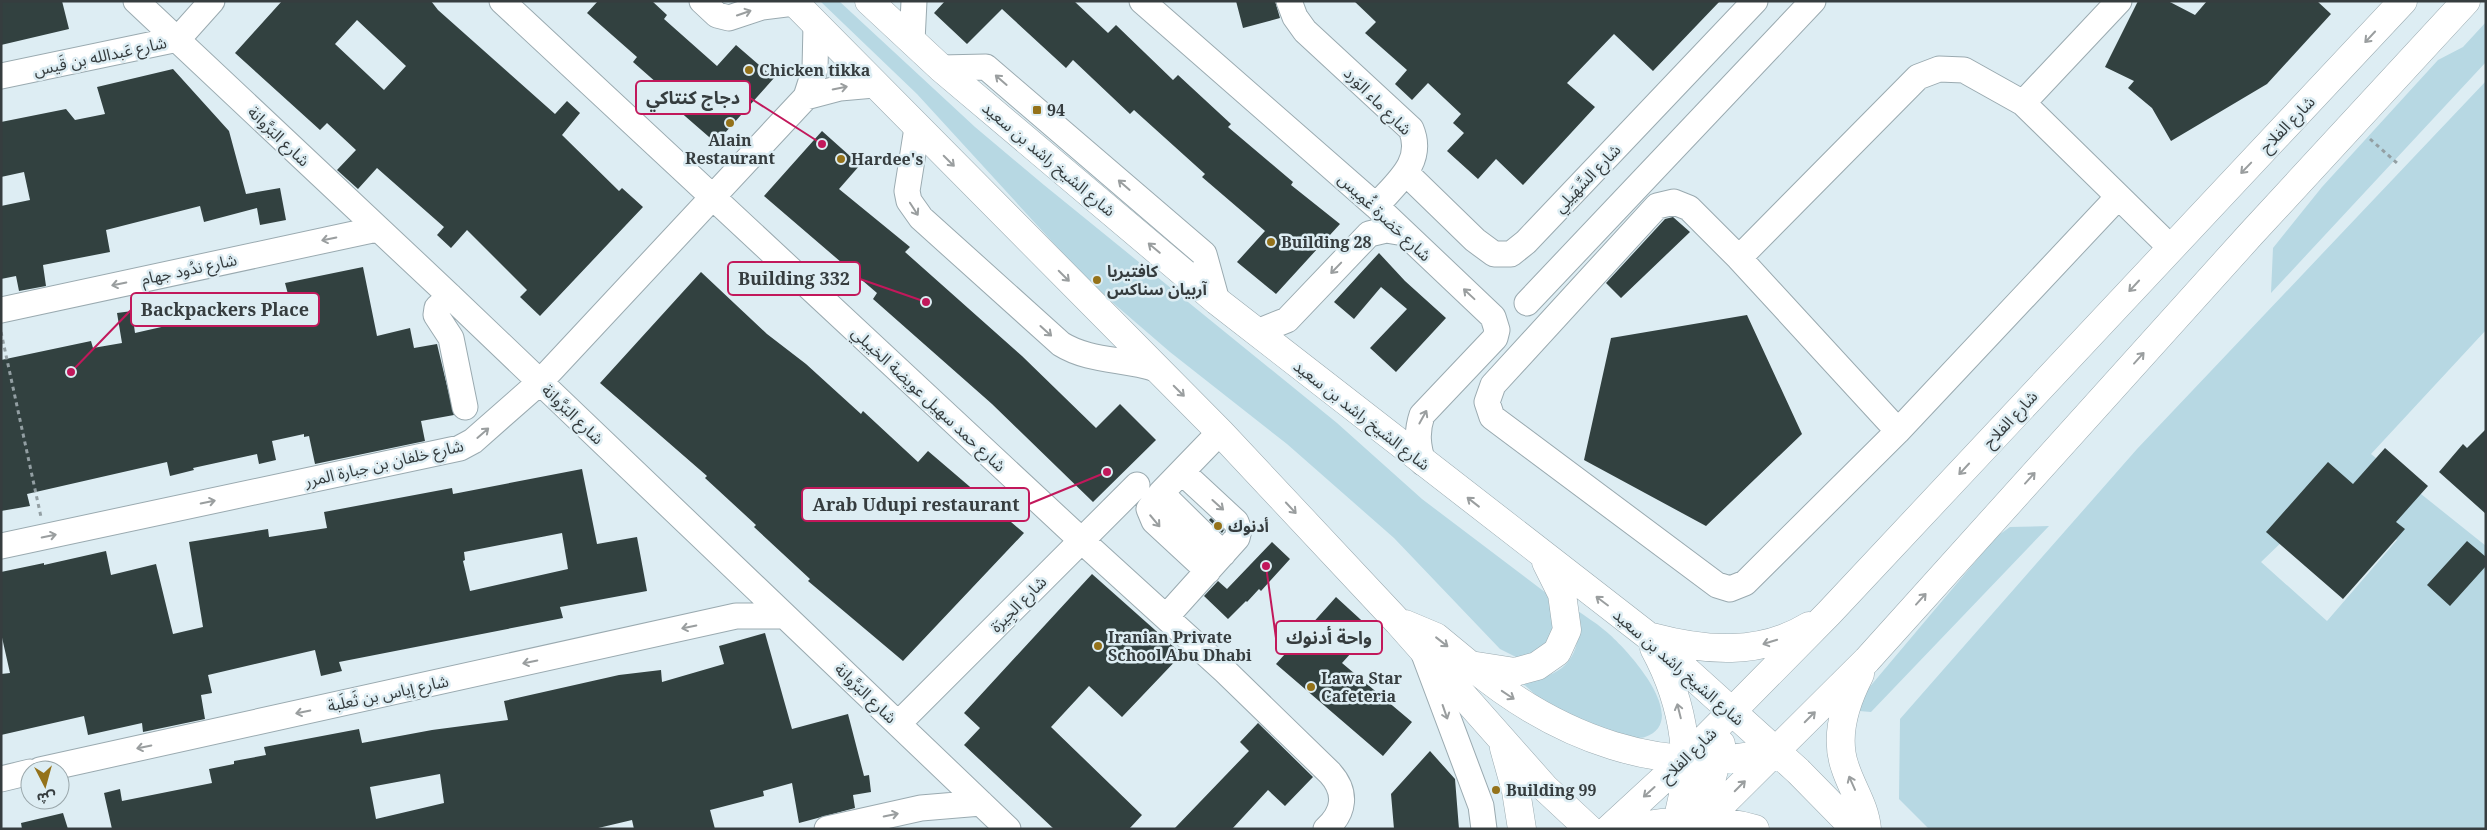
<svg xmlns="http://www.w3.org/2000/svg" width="2487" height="830" viewBox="0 0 2487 830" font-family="'Noto Serif','Noto Sans Arabic',serif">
<rect width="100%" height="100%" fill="#ddedf3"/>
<path fill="#b7d8e3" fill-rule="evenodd" d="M820,1H839L975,127L1044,185L1337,423L1422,499L1550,596L1557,645L1522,660L1500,649L1394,538L1287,444L1170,352L1090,283L917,94Z
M2486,22V62L2271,293L2273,248L2322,187L2438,60L2463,47Z
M2486,81V330L2371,454L2486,546V829H1929L1899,799L1900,719L2137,449ZM2335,491L2397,540L2327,621L2261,562Z
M2049,526L1871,712L1859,711L1862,696L1996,537L2010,527Z
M1578,611C1586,617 1595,622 1603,629C1623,644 1694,720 1645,737C1623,744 1566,714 1546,703C1537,697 1528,688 1520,681C1565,678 1583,657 1578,611Z"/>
<path fill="#324140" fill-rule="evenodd" d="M1,1H62L69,29L1,45Z
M282,1H431L438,10L555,114L567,101L580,113L562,135L619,191L622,188L643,207L540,316L520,297L527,290L467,230L451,248L437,235L444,227L377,168L358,189L337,170L356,150L327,123L320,130L235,53ZM357,20L406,66L384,90L335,44Z
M598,1H652L667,15L664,19L717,66L736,45L774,78L716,143L678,110L682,105L633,62L637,57L587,13Z
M945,1H1074L1108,33L1116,25L1173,80L1178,75L1231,124L1228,127L1293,182L1291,185L1340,224L1276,294L1237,262L1265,231L1202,177L1205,174L1134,110L1130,114L1073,60L1066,68L1002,9L967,44L934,13Z
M1236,1H1275L1280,18L1243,28Z
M1354,1H1720L1653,71L1614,34L1567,83L1595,107L1523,185L1496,159L1478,179L1447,151L1464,133L1453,123L1461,114L1428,83L1412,100L1395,84L1407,70L1365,33L1376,22Z
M2138,1H2168L2195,15L2207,1H2317L2331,14L2267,84L2171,141L2152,108L2128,88L2134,81L2105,67Z
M173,69L229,131L246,194L280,188L286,220L260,225L257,208L204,222L200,206L106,230L110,252L43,265L46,286L19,291L16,276L1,279V206L30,200L24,172L1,177V122L66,109L75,120L105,114L97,87Z
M822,131L860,165L839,189L910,247L905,252L1022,356L1096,428L1120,404L1156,440L1093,502L992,404L873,299L877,293L764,196Z
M1673,217L1690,232L1621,298L1606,283L1665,219Z
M1379,253L1405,281L1446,318L1396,372L1370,348L1407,309L1381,287L1354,319L1334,302Z
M363,267L377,336L410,328L414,348L437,344L454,415L421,421L425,441L315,464L309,436L304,437V434L272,441L276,460L259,464L257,454L193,468L194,470L170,476L167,462L27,494L30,506L1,511V360L91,341L93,348L122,343L117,313L132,311L135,333L289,298L285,283Z
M701,272L767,334L806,364L861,414L863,411L918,462L928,451L1024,533L903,661L808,581L810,579L754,527L756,525L705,478L707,476L600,383Z
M1747,315L1802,434L1706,526L1584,460L1611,338Z
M2486,429V514L2439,472L2463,444L2467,448Z
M2385,448L2428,486L2396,522L2405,529L2343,599L2266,532L2328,462L2353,484Z
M582,469L597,544L637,537L647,591L560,607L563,618L339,662L342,671L321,676L315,650L208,675L212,693L201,695L205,719L143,732L142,723L88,735L84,716L1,735V674L10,673L1,633V572L44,563V565L106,551L111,575L156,564L173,634L203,627L189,542L268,529L269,537L327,528L324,512L452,488L453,494ZM562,533L568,569L470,591L463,561L465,560L464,552Z
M1211,518L1224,530L1222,533L1209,520Z
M2467,541L2486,557V566L2450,606L2427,585Z
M1272,542L1290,559L1261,591L1259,589L1247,602L1246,601L1228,619L1204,596L1218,581L1227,589Z
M1092,574L1182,654L1122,717L1089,686L1051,727L1142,815L1129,829H1054L964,745L980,728L964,713Z
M1336,597L1372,630L1342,663L1412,722L1383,756L1276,664Z
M765,633L792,729L848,714L864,776L869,775L871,792L853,795L855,808L799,823L792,783L763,791L764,796L710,810L715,829H634L632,820L594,829H112L104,793L120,789L122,801L212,783L209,769L234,764V761L266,755L264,747L359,729L362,743L432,730L508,720L504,701L619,675L661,670L662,682L724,664L719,646ZM440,774L444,803L376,819L370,787Z
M1258,723L1313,777L1285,806L1268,790L1232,829H1174L1249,751L1240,742Z
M1430,751L1455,779L1459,829H1394L1391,794Z
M63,813L68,829H22L21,823Z"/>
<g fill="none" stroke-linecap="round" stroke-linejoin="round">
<g stroke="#9aaab0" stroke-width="27">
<path id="minor" d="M136,1L450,296L1008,829
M502,1L1081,540L1225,671L1330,773C1347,792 1345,812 1326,829
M702,1L717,15L729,18L762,7L794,3
M1142,1L1376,206L1493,317L1497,330L1495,338L1422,415C1416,433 1418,446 1423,463
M1289,1L1295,17L1305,31L1411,129C1425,162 1396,183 1376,206
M912,41L914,1
M941,68L986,67L1204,254L1217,301
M1,76L178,39L212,1
M806,97L840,88L874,85
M2023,103L2119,1
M917,128L907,191L909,201L921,218L1061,344C1090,362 1124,358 1156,369
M1406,173L1475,240L1494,254H1511L1526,242L1755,1
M1739,258L1918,77L1939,69L1964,70L2023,103L2170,247
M450,296L437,308L436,315L451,338L465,407
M1527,303L1813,1
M1,310L377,229
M1257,332L1287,320L1369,234L1386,230L1404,233
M1898,431L1739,258L1689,208L1674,202L1657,206L1493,385L1487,402L1492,417L1717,585L1730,589L1745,583L1898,431L2118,197
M1161,493L1223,554
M1,546L446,451L460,448L473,441L540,382L806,97L815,69L816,25
M1208,571L1154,521L1149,509L1161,493L1220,432
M1166,617L1237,538L1239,530L1236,522L1182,472
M1424,654L1481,806L1484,829
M898,724L1137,485
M40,770L736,616H784
M1,779L30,772
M827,829L921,808L981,803"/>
</g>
<g stroke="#9aaab0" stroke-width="29">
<path id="major" d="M793,1L1220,432L1398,622L1545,788L1589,829
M869,1L941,68L1217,301L1647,635L1798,771L1855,829
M1405,624L1436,637L1470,665L1515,672L1537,666L1557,652L1567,630L1562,594L1546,562
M1652,637C1704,651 1760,656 1809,626
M1654,648C1684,703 1696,769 1674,829
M1470,665C1556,737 1663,779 1775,751
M1860,674C1846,701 1834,736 1845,767C1852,789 1865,806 1867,829
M1504,748L1516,791L1522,829
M1706,827L1711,781L1721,744
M1609,829L1685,759L1829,613L2403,1
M1628,829C1671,819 1713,817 1755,829
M1697,829L1867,660L2250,235L2466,1"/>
</g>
<path stroke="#939fa3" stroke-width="3" stroke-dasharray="4 4" stroke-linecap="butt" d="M2370,139L2397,163
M1,332L41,517"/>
<use href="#minor" stroke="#fff" stroke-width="25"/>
<use href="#major" stroke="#fff" stroke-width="28"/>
</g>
<defs><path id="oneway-shaft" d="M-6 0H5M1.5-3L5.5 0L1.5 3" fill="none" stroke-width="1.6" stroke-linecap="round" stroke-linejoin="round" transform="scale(1.25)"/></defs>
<g stroke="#9a9e9f">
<use href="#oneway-shaft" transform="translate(744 13) rotate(-19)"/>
<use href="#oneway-shaft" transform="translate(2370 37) rotate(133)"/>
<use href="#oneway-shaft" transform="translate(1001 80) rotate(-139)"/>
<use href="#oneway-shaft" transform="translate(840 88) rotate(-11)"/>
<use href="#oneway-shaft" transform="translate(949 161) rotate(45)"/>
<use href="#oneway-shaft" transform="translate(2246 168) rotate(134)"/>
<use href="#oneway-shaft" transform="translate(1124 185) rotate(-139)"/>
<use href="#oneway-shaft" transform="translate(914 209) rotate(57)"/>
<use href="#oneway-shaft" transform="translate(329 239) rotate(168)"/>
<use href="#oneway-shaft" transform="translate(1154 248) rotate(-140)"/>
<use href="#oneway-shaft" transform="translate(1336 268) rotate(134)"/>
<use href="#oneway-shaft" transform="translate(1064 276) rotate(45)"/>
<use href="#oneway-shaft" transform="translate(119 284) rotate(168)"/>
<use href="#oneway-shaft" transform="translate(2134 286) rotate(133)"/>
<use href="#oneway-shaft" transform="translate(1469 294) rotate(-137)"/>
<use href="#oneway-shaft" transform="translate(1046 331) rotate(42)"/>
<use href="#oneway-shaft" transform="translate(2139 358) rotate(-48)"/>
<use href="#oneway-shaft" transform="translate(1179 391) rotate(45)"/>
<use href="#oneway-shaft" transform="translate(1423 417) rotate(-61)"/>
<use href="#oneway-shaft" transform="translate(483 433) rotate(-41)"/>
<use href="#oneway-shaft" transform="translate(1964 469) rotate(133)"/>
<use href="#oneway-shaft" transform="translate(2030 478) rotate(-48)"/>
<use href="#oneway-shaft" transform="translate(208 502) rotate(-12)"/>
<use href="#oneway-shaft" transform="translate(1473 502) rotate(-142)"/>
<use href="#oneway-shaft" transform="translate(1218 505) rotate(42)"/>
<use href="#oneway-shaft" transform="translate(1291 508) rotate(47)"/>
<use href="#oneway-shaft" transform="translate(1155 521) rotate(50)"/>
<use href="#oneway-shaft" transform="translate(49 536) rotate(-12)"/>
<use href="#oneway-shaft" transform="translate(1921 599) rotate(-48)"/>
<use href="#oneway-shaft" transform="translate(1602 601) rotate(-143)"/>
<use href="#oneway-shaft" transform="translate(689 627) rotate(168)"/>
<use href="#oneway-shaft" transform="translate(1442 642) rotate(38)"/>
<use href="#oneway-shaft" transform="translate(1770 642) rotate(163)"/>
<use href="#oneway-shaft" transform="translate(530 662) rotate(168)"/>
<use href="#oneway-shaft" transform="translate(1508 695) rotate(34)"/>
<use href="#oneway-shaft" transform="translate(1679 711) rotate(-104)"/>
<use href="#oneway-shaft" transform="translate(303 712) rotate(168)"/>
<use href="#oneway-shaft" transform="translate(1445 712) rotate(71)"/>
<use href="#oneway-shaft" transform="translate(1810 717) rotate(-45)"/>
<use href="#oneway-shaft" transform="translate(144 747) rotate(168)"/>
<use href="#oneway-shaft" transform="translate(1852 783) rotate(-114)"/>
<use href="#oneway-shaft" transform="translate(1740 786) rotate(-45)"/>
<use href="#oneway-shaft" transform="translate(1649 792) rotate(138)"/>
<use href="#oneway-shaft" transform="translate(891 815) rotate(-12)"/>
</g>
<g fill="#94721a" stroke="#ddedf3" stroke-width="2">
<circle cx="749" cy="70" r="5"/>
<rect x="1032" y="105" width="10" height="10" rx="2.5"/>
<circle cx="730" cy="123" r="5"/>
<circle cx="841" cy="159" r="5"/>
<circle cx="1271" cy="242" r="5"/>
<circle cx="1097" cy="280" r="5"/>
<circle cx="1218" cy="526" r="5"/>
<circle cx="1098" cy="646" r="5"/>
<circle cx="1311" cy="687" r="5"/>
<circle cx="1496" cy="790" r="5"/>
</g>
<g text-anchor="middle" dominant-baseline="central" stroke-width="5" stroke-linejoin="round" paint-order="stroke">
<g font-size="16" fill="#363d3f" stroke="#ddedf3">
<text transform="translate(100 56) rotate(-12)">شارع عَبدالله بن قَيس</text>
<text transform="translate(1378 101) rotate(45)">شارع ماء الوَرد</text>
<text transform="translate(2287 124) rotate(-46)">شارع الفلاح</text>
<text transform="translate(279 136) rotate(44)">شارع البَرَّوانة</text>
<text transform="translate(1049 159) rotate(40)">شارع الشيخ راشد بن سعيد</text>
<text transform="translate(1587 178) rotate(-46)">شارع السِّهَيلِي</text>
<text transform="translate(1385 217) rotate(43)">شارع حَضرة غُمِيس</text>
<text transform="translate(189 269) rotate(-12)">شارع ندُود جهام</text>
<text transform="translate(929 399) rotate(43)">شارع حمد سهيل عويضة الخييلي</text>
<text transform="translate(573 414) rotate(44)">شارع البَرَّوانة</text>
<text transform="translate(1362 415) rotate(38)">شارع الشيخ راشد بن سعيد</text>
<text transform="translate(2010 419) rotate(-47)">شارع الفلاح</text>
<text transform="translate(384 463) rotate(-13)">شارع خلفان بن جبارة المرر</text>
<text transform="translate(1018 604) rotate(-45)">شارع الجِيرَة</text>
<text transform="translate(1679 667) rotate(41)">شارع الشيخ راشد بن سعيد</text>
<text transform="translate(388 693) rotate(-12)">شارع إياس بن ثَعلَبة</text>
<text transform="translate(866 693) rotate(44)">شارع البَرَّوانة</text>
<text transform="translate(1688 755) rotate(-44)">شارع الفلاح</text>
</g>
<g font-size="16" font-weight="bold" fill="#363d3f" stroke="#ddedf3" text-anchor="start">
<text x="759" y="70">Chicken tikka</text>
<text x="1047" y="110">94</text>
<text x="730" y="140" text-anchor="middle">Alain<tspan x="730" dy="18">Restaurant</tspan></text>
<text x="851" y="159">Hardee's</text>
<text x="1281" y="242">Building 28</text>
<text x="1107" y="271">كافتيريا<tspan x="1107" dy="18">آربيان سناكس</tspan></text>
<text x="1228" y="526">أدنوك</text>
<text x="1108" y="637">Iranian Private<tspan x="1108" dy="18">School Abu Dhabi</tspan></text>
<text x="1321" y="678">Lawa Star<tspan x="1321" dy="18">Cafeteria</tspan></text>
<text x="1506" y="790">Building 99</text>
</g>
</g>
<path fill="none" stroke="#c2185b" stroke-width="2" d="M822 144L750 98M926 302L860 279M71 372L131 310M1107 472L1029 504M1266 566L1276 638"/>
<g fill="#c2185b" stroke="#ddedf3" stroke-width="2">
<circle cx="822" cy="144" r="5"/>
<circle cx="926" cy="302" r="5"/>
<circle cx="71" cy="372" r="5"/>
<circle cx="1107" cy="472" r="5"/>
<circle cx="1266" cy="566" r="5"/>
</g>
<g fill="#ddedf3" stroke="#c2185b" stroke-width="2">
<rect x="636" y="81" width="114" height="33" rx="5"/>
<rect x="728" y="262" width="132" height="33" rx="5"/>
<rect x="131" y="293" width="188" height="33" rx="5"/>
<rect x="802" y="488" width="227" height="33" rx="5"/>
<rect x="1276" y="621" width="106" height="33" rx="5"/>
</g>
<g font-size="18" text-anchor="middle" font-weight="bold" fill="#363d3f">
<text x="693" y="104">دجاج كنتاكي</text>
<text x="794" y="285">Building 332</text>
<text x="225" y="316">Backpackers Place</text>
<text x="916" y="511">Arab Udupi restaurant</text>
<text x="1329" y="644">واحة أدنوك</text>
</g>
<rect width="2487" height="830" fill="none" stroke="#363d3f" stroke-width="5"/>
<g transform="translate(45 785) rotate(174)"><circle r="24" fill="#ddedf3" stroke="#9aa7ab"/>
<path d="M0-4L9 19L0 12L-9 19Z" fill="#94721a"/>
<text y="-8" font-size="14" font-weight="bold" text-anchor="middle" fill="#363d3f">ش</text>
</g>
</svg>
